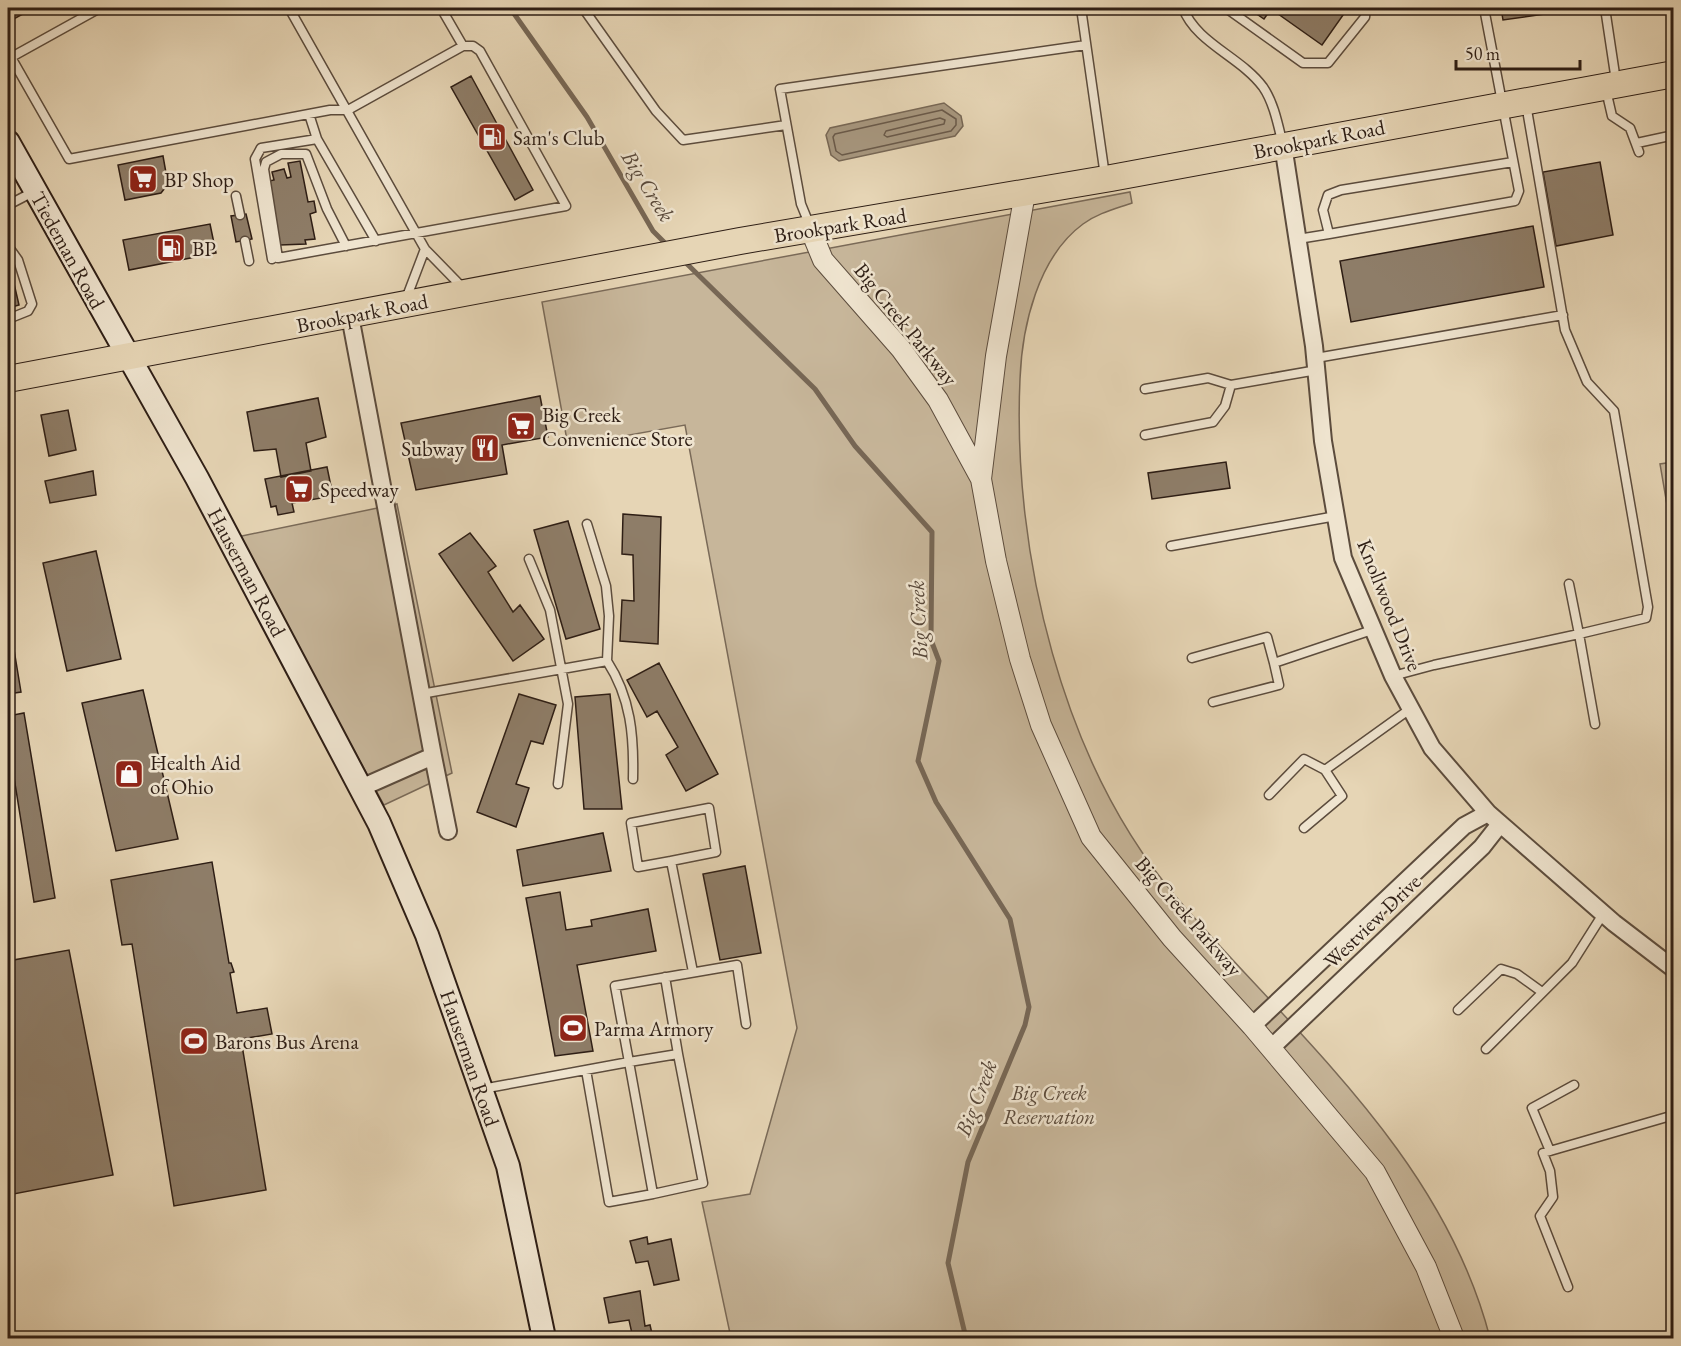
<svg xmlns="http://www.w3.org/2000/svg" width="1681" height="1346" viewBox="0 0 1681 1346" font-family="'EB Garamond',serif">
<rect width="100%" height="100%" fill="#e6d5b5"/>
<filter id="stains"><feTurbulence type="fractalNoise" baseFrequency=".00333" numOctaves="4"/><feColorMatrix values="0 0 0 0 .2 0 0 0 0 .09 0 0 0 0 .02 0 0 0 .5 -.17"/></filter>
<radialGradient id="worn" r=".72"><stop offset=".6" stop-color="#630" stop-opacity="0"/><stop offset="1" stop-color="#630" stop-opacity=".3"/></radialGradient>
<path fill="#c7b69a" stroke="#7a6a58" stroke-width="1.5" d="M1130,192L1132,203C1115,209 1098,213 1083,224C1038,257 1022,326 1020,379C1012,552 1062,764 1177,898C1294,1034 1443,1156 1490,1338H731L702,1202L750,1194L797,1028L685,425L568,446L542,302Z
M1673,462H1674L1673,540L1660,464Z
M397,504L452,773L384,805L237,537Z"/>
<path fill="#a7977f" stroke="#776755" stroke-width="1.5" d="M944,103L961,116L963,126L955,136L839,161L831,155L826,135L830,128Z"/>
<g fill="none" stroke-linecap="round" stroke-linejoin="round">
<path stroke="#6a5a4a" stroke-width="1.5" d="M942,110L956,119V125L951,131L842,155L836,151L833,137L835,134Z
M940,118L945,120L944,124L887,137L884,135L886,131Z"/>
<path stroke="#776755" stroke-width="5" d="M510,8L587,117L653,231L668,246
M683,260L815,389L855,446L932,532L931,640L939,661L918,761L936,802L1010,919L1029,1007L1025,1025L968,1162L948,1263L966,1338"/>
</g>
<path fill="#8e7d68" stroke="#2e1e15" stroke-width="1.5" d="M8,8H34L8,22Z
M1248,8H1348L1322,45L1271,9L1264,19Z
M1501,8H1558V12L1503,20Z
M471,76L533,190L515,200L451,87Z
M163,156L168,184L161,193L125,200L118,165Z
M300,161L308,202L314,201L316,212L310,214L315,239L305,240L306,244L280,245L269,181L274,180L272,172L284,169L287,178L291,177L288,163Z
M1600,162L1613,235L1556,246L1543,172Z
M246,214L252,239L236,242L231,216Z
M210,224L216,253L129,270L123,240Z
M1533,226L1544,287L1351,322L1340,261Z
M9,262L19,305L8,308V263Z
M540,396L548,437L502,445L507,474L416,490L401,423Z
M318,398L326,437L306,443L311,471L281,477L276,449L254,451L247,412Z
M68,410L76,450L49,456L41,415Z
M1226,462L1230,488L1152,499L1148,473Z
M327,467L333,496L292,503L294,512L278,515L276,506L271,507L265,479Z
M93,471L96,495L50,503L45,481Z
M623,514L661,517L658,644L620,641L622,600L634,601L633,555L622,554Z
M568,521L600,629L566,639L534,530Z
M470,533L496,566L488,572L513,612L520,605L544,639L513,661L439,554Z
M96,551L121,659L67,671L43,563Z
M8,613L21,692L8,694Z
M659,663L718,774L686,791L666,755L678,747L657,711L647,717L627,680Z
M143,690L178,839L116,851L82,703Z
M519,694L556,705L543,744L531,741L516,784L529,788L516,827L477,812Z
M610,694L622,809H584L575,697Z
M24,713L55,898L34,902L8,740V716Z
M603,833L611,871L523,886L517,850Z
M212,862L229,963H231L234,972L230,973L237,1013L267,1008L272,1034L241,1039L266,1190L174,1206L132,944L122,945L111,880Z
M745,866L761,953L720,960L703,874Z
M560,892L566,930L592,926L591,920L648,909L656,951L577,965L593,1051L555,1056L526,898Z
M69,950L113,1175L13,1194L14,1200L8,1201V961Z
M647,1237L648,1244L671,1239L679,1280L654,1285L648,1261L636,1263L630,1241Z
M640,1291L645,1326L650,1325L653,1338H633L629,1320L609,1323L604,1298Z"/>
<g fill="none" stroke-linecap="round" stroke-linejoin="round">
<g stroke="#5c4c3d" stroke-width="11">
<path id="service" d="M289,8L425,249L464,289
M441,8L463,46
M583,8L656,111L683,140L786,125
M1081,8L1105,176
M1183,8C1196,43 1241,57 1263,87C1274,103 1278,125 1283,145
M1226,8L1303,63H1328L1365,17L1366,8
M1484,8L1519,191L1515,201L1329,234L1323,210L1328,195L1341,190L1513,162
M1605,8L1616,81
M8,52L69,159L330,110H348L463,46H473L480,51L566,206L278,258L264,169L266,162L281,154H306L327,209L346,246
M8,59L100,8
M1606,90L1612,116L1630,128L1639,152
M1526,104L1565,330L1587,382L1614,411L1648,607L1646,618L1579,634L1595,724
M309,114L317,139L376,241
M1637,143L1674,135
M236,196L240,215
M8,205L35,191
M810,226L801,204L780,89L1086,45
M1298,239L1329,234
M245,241L249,261
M8,246L18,260L32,304L28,311L8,319
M272,259L255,159L261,148L317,139
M406,299L425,249
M1316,358L1563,315
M1145,389L1208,378L1231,385L1317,370
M1145,435L1213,422L1225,406L1231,385
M587,524L606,586L609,616L607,661
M1171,546L1336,516
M529,559L550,610L568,704L558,784
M1192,658L1267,637L1274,663L1372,630
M1393,676L1434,665L1579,634L1569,584
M421,694L607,661C631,698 634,736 633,779
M1213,702L1279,685L1274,663
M1269,795L1304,759L1325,770
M1304,828L1342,796L1325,770L1410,709
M671,861L638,867L631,823L709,808L716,852L671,861L693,972
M665,977L678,1054
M1458,1010L1501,969L1517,974L1542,992
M1486,1049L1572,963L1603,914
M482,1089L629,1062L653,1194L609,1202L586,1070
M1550,1151L1532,1108L1574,1085
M653,1194L703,1183L678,1054L629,1062L615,986L737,965L746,1024
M1568,1287L1540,1216L1553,1197L1550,1171L1543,1153L1674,1115"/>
</g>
<g stroke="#5c4c3d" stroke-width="20">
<path id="minor" d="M1283,145L1314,346L1323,441L1343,558L1393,676L1432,748L1488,813L1614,923L1674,969
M350,316L433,756L363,787
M433,756L448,831
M1252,1026L1464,826L1488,813
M1271,1048L1482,847L1500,824"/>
</g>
<g stroke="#5c4c3d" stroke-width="22">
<path id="tertiary" d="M811,231L823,260L901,349L938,400L981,479L996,561L1020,659L1041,725L1091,837L1172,938L1252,1026L1375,1172L1426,1267L1454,1338
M981,479L996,356L1025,193"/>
</g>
<g stroke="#2e1e15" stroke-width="26">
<path id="secondary" d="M8,142L197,478L379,823L427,935L508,1166L544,1338"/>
</g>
<g stroke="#2e1e15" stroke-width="28">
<path id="primary" d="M8,379L740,241L1111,178L1674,74"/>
</g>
<use href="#service" stroke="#efe4cf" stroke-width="8"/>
<use href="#minor" stroke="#efe4cf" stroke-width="16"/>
<use href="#tertiary" stroke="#efe4cf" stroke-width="20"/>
<use href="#secondary" stroke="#efe4cf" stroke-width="22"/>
<use href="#primary" stroke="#e6d5b5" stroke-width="26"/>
</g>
<defs>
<g id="fuel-square" transform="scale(1.5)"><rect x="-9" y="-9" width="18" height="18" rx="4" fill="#8f2418" stroke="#efe4cf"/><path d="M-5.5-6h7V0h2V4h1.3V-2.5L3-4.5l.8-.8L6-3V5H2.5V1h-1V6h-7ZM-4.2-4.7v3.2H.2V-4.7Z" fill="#fff"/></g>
<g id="supermarket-square" transform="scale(1.5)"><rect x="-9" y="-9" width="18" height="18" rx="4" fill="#8f2418" stroke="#efe4cf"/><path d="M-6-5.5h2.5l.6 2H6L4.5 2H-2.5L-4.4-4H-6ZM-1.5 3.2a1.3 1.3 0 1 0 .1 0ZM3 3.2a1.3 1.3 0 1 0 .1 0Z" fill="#fff"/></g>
<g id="restaurant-square" transform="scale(1.5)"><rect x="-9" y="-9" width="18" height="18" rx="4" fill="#8f2418" stroke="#efe4cf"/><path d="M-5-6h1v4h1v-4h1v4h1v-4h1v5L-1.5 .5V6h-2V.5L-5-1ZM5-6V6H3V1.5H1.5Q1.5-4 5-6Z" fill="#fff"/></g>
<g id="shop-square" transform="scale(1.5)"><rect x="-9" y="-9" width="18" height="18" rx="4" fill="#8f2418" stroke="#efe4cf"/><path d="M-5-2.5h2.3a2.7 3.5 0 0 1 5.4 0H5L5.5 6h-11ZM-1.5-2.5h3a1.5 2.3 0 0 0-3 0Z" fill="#fff"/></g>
<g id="stadium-square" transform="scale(1.5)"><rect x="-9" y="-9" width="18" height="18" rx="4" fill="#8f2418" stroke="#efe4cf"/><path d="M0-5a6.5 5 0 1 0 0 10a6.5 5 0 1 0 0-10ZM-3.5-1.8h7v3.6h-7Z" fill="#fff"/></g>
</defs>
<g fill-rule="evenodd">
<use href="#fuel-square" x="492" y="137"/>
<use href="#supermarket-square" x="143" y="179"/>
<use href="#fuel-square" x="171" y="248"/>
<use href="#supermarket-square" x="521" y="426"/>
<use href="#restaurant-square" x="485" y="448"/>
<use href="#supermarket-square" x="299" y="489"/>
<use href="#shop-square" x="129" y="774"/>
<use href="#stadium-square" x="573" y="1028"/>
<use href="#stadium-square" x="194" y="1041"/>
</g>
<g text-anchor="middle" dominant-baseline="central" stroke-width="5" stroke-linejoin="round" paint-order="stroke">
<g font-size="21" fill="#2e1e15" stroke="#efe4cf" text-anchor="start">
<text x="513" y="137">Sam's Club</text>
<text x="164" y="179">BP Shop</text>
<text x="192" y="248">BP</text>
<text x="542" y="414">Big Creek<tspan x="542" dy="24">Convenience Store</tspan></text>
<text x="464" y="448" text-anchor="end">Subway</text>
<text x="320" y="489">Speedway</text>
<text x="150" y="762">Health Aid<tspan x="150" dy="24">of Ohio</tspan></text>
<text x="594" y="1028">Parma Armory</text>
<text x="215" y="1041">Barons Bus Arena</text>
</g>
<g font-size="21" fill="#2e1e15" stroke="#efe4cf">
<text transform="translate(1319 139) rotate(-11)">Brookpark Road</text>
<text transform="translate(840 225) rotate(-9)">Brookpark Road</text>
<text transform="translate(68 250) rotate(61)">Tiedeman Road</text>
<text transform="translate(362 313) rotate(-11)">Brookpark Road</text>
<text transform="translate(906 324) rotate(51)">Big Creek Parkway</text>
<text transform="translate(247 572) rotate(62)">Hauserman Road</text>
<text transform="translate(1390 605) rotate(68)">Knollwood Drive</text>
<text transform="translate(1189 916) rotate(49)">Big Creek Parkway</text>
<text transform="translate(1372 921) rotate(-44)">Westview Drive</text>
<text transform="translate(470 1058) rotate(71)">Hauserman Road</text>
</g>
<g font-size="21" font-style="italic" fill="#5c4c3d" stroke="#efe4cf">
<text x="1049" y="1092">Big Creek<tspan x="1049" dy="24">Reservation</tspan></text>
</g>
<g font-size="22" font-style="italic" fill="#58483a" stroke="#efe4cf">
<text transform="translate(648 186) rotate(58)">Big Creek</text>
<text transform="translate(918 620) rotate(-93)">Big Creek</text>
<text transform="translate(976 1098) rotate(-69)">Big Creek</text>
</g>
</g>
<rect width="1681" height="1346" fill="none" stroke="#e6d5b5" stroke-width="30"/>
<rect x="9" y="9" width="1663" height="1328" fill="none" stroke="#2e1e15" stroke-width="3"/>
<rect x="15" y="15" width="1651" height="1316" fill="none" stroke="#2e1e15" stroke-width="1.5"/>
<path d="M1456 60v9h124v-9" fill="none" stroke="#2e1e15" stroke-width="3"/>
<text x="1465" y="60" font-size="18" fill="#2e1e15" stroke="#efe4cf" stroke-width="4.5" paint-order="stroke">50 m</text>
<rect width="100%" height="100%" filter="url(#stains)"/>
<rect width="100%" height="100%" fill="url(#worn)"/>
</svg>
